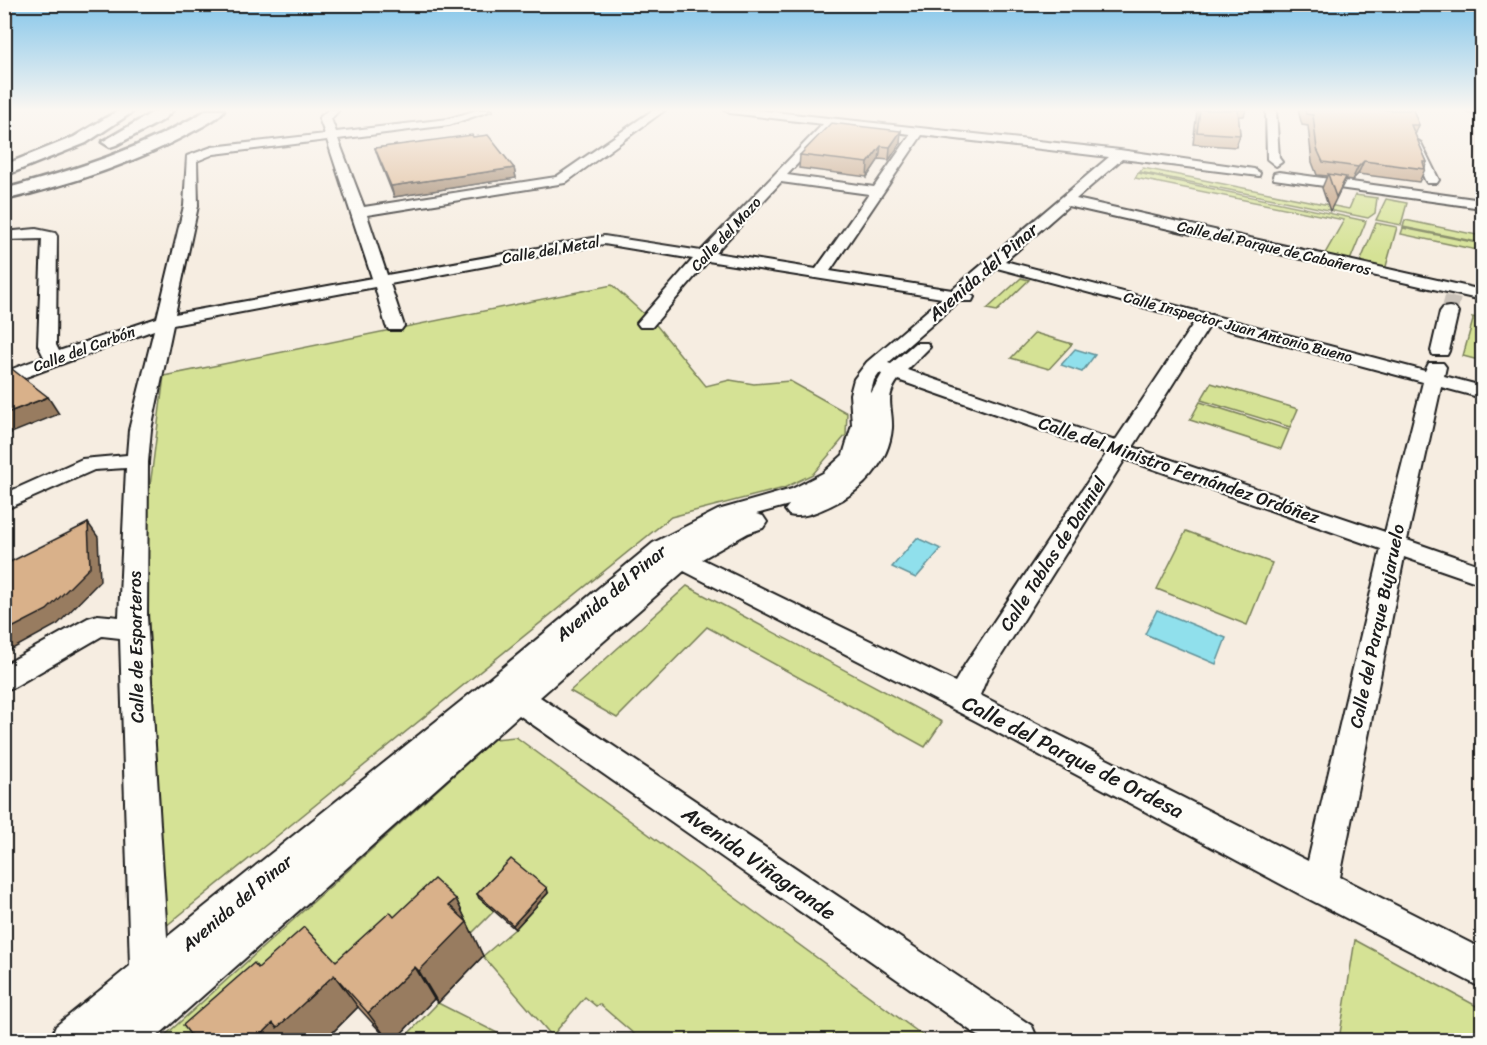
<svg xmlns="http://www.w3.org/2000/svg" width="1487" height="1045" viewBox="0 0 1487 1045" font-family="Sriracha,sans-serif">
<rect width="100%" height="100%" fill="#f6ede1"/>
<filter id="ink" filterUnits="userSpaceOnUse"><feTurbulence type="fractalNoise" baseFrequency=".0167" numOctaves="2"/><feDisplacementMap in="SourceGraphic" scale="12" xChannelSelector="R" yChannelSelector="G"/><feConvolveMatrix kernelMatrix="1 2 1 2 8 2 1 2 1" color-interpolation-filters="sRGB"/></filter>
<g filter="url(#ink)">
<path fill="#d5e295" stroke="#787f58" stroke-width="1.5" d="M1143,168L1349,209L1355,195L1377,198L1375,213L1368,218L1140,172Z
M1138,173L1366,221L1349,263L1323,257L1344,220L1135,178Z
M1386,199L1407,203L1401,225L1376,220Z
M1405,220L1482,236V243L1403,227Z
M1376,223L1397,227L1385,270L1359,265Z
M1403,228L1482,244V251L1401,234Z
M1021,278L1029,280L997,311L987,309Z
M612,285L657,326L706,386L730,380L754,384L790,381L847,413L846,435L813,474L784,488L671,517L166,926L144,534L164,376Z
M1472,317L1482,319V361L1463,356L1473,320Z
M1035,333L1072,344L1049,369L1011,358Z
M1211,383L1298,409L1290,427L1201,400Z
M1200,402L1289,430L1281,449L1190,420Z
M1186,531L1272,563L1247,625L1157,589Z
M687,586L942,722L925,747L707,627L617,718L570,691Z
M516,737L929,1040H641L599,1004L596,1006L585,997L552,1036L483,956L515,929L548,893L479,898L494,911L472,933L233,1040H160L494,739Z
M1355,940L1482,1009V1040H1339Z
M438,1003L511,1040H402Z"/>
<path fill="#90e0ec" stroke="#629299" stroke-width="1.5" d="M1075,349L1095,355L1082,372L1061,365Z
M917,538L941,549L916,578L892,567Z
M1157,610L1226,638L1216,664L1145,634Z"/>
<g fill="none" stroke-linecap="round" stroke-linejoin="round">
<path stroke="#cac3ba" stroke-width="16" stroke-dasharray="16 8" stroke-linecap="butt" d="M1449,312L1453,297"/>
<g stroke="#1c1c1c" stroke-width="4">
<path id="minor" d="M328,110H339L331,119L336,132L448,119L477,110H492L449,125L338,139L364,207L556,177L653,110H665L565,183L367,215L387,275L604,236L701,251L823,124L730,113L725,110H756L1120,150L1254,169L1260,173L1259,176L1122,159L1076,199L1482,290V300L1068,206L1005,261L1425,371L1429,363H1443L1446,367L1444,376L1482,386V398L1441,387L1407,540L1482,566V584L1404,557L1340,877L1482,949V988L1307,898L976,721L684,571L540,697L1032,1026L1038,1040H984L519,715L153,1040H103V1038L101,1040H50L56,1026L130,966L120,638L102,636L14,687L4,690V665L88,618L98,615L119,617L126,468L94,470L4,510V494L82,459L127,455L129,430L154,330L4,385V372L44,357L38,345L42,239L4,240V232L36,229L55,233L57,236L56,345L59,351L157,318L184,206L187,156L212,147L325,134L319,118ZM834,125L911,134L874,187L787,175ZM922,135L1109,157L952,290L830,271ZM327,140L372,278L175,314L198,206L197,161L214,154ZM781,182L869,194L816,269L715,253ZM604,244L693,259L637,323L640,327H652L708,261L942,298L867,362L854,379L850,394L852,425L843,455L823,473L792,489L718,510L653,543L490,678L167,937L147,617L148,462L151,430L173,325L375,287L386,326L389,330H401L404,326L390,284ZM997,268L1195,321L1115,441L907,370L930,347L927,343H915L891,364L888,363L959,301H972L974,297L969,293ZM1210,325L1423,382L1385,532L1133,447ZM879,373L882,374L870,395L874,380ZM898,380L1107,453L966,663L955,682L702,559L748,533L763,528L767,522L763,516L756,514L789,505L785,510L789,515C803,519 819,511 832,505C862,491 889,463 892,428C893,407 884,399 898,380ZM1125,459L1381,549L1308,861L980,695L987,678Z
M1266,110H1276L1279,158L1282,162L1276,166L1267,159Z
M1467,110H1482V114L1468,112Z
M1415,139L1421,143L1439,180L1437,183H1427L1425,180L1409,143Z
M1279,172L1482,200V208L1274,179L1273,176L1274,173Z
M1449,307L1455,308L1458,312L1449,351L1447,355H1433L1431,351L1440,312L1443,308Z"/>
</g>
<g stroke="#1c1c1c" stroke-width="5">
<path id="highway" d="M119,110L134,111L86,143L4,176V165L74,137Z
M157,110H173L163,120L116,145L110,147L102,142Z
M207,110H224C217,120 201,127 190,133C132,164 68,185 4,200V189C75,170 144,148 207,110Z"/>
</g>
<use href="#minor" fill="#fdfcf7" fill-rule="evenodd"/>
<use href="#highway" fill="#fdfcf7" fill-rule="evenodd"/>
</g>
<path fill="#bb9877" stroke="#1c1c1c" stroke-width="1.5" d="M1185,110H1246L1244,116H1238L1240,135L1236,147L1193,144L1197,111Z
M1298,110H1413L1419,125L1415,135L1427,162L1425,167V169L1419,182L1358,174L1352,180L1346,179L1330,211L1322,188L1327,176L1317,175L1312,162L1308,126L1302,125Z
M473,137L514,168L516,178L394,197L378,157L375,148Z
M900,144L889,160L879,159L867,177L799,168L800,155Z
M547,888L548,893L515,929L479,898L477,894Z
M456,899L483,956L438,1003L434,999L394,1041H389L358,1007L324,1041H195L258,968L336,961L394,917Z"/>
<path fill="#987c61" stroke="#1c1c1c" stroke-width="1.5" d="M901,131L900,144L889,160L890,147Z
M881,146L879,159L867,177L868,163Z
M1364,161L1358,174L1352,180L1358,167Z
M514,168L516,178L394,197L391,186Z
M48,397L59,414L4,436V414Z
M88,523L98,537L100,581L58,624L5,653L4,632Z
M547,888L548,893L515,929L513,925Z
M456,899L483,956L438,1003L419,971L449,905Z
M415,967L434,999L394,1041H389L368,1013Z
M334,975L358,1007L324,1041H255L273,1023Z"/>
<path fill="#d9b18a" stroke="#1c1c1c" stroke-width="1.5" d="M1200,110H1238L1240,135L1197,132Z
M1305,110H1413L1419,125H1411L1427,162H1423L1425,169L1364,161L1358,167L1323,162L1317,149L1313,115L1306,114Z
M831,123L901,131L890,147L881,146L868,163L800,155Z
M472,135L473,137L488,135L514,168L391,186L375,148Z
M1328,174L1346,177L1336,197Z
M8,366L48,397L4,414V368Z
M88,523L90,567L47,610L4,632V565Z
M511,859L547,888L513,925L477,894Z
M434,879L456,899L449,905L467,922L419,971L415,967L368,1013L334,975L277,1028L273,1023L255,1041H195L183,1025L254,963L258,968L304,927L336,961L390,912L394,917Z"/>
</g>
<linearGradient id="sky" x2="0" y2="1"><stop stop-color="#85c6ea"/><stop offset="0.43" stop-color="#fbf7f2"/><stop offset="1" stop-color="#fbf7f2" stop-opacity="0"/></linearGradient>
<rect width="1487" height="256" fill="url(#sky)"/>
<g text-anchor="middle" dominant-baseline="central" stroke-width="4.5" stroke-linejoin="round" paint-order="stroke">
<g font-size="15" fill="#1c1c1c" stroke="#fdfcf7">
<text transform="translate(726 234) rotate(-47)">Calle del Mazo</text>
<text transform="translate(1274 248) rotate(13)">Calle del Parque de Cabañeros</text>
<text transform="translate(551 250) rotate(-10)">Calle del Metal</text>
<text transform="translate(1238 327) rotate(15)">Calle Inspector Juan Antonio Bueno</text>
<text transform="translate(84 349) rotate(-20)">Calle del Carbón</text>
</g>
<g font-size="18" fill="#1c1c1c" stroke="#fdfcf7">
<text transform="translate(983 272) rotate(-41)">Avenida del Pinar</text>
<text transform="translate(1179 470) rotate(19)">Calle del Ministro Fernández Ordóñez</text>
<text transform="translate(1053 554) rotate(-57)">Calle Tablas de Daimiel</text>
<text transform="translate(611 593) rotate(-40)">Avenida del Pinar</text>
<text transform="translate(1377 626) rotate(-78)">Calle del Parque Bujaruelo</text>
<text transform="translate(136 647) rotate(-91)">Calle de Esparteros</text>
<text transform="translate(237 903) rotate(-40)">Avenida del Pinar</text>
</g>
<g font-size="21" fill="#1c1c1c" stroke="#fdfcf7">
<text transform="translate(1073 757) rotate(27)">Calle del Parque de Ordesa</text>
<text transform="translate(759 863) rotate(35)">Avenida Viñagrande</text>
</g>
</g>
<rect width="1487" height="1045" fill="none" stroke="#fdfcf7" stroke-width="24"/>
<rect x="12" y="12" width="1463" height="1021" fill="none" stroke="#1c1c1c" stroke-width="2" filter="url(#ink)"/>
</svg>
